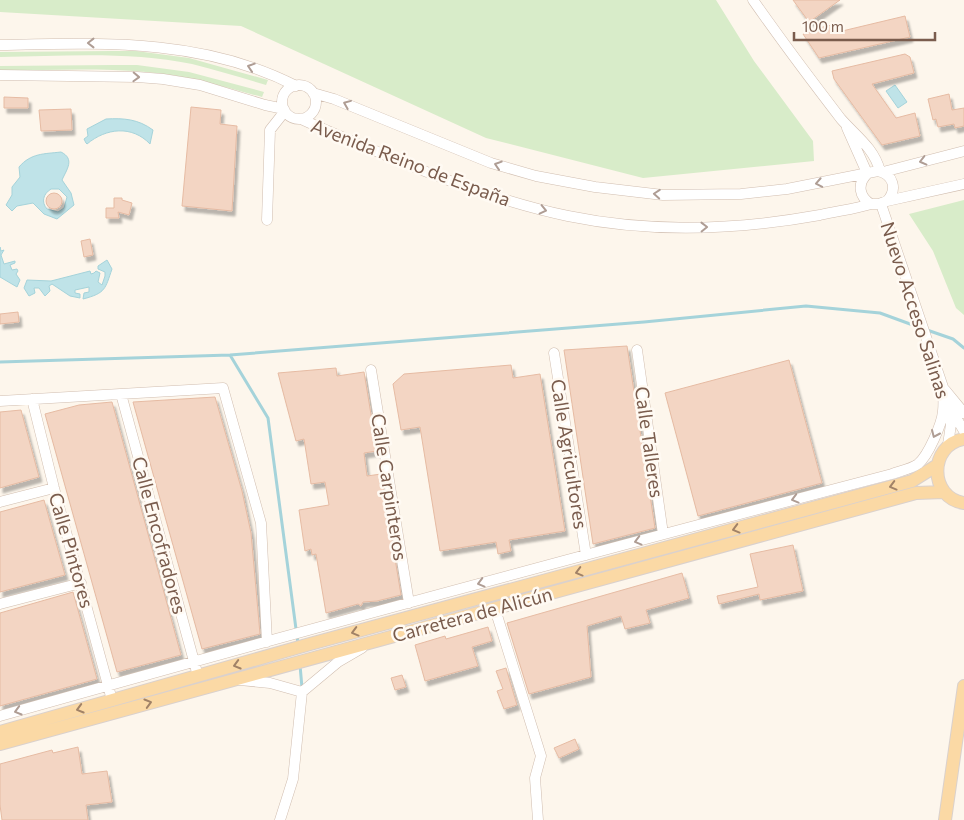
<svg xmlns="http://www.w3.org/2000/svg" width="964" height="820" viewBox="0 0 964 820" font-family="Commissioner,sans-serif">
<defs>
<filter id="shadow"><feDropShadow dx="3" dy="5" stdDeviation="1" flood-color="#0004"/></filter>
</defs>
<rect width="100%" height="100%" fill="#fdf6ec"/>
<path fill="#d8ecc9" d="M0,0H716L754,61L813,141L814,161L643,178L486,138L241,26L0,12Z
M113,51H136L189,58L268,80L266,85C242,78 217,70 192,64C130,51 63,56 0,57V52Z
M113,65H137L189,72L264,92L262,97C224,87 186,75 146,72C98,68 49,70 0,71V66Z
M964,200V315L956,308L933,251L909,214Z"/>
<path fill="#bfe3e8" stroke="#a5d3da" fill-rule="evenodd" d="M895,85L907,102L898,108L886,91Z
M106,119C124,118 138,119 153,130L150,144C132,125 106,128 87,144L86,143L84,139L88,136L87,129Z
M61,152C75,159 67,169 62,180L71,193L74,205L57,219L44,214L33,203L17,206L12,211L6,205L12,195V187L20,177L19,167C31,153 44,154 61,152ZM51,189H59L67,197L64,208L58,212L47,209C41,202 43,194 51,189Z
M0,247L1,251L4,250L1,255L4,264L15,261V263L10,265L12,270L17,269L18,271L16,274L20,280L17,287L0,277Z
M107,260L112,269C105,289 106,293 83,299L84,293L89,292V287L75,290V293L80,294V298L70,296L52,284L49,286L50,291L45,296L39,288H34L35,293L29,296L24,288L27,280L51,281L90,271L91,274L94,273L96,271L100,273L98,282L102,285L105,276V272L98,269V266Z"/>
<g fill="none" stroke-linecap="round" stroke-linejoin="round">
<path stroke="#a5d3da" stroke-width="3" d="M927,330L953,339L964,348
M230,355L268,418L298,644
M0,362L230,355L644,322L806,306L880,313L921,328
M300,665L302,688"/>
</g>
<path fill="#f3d5c3" stroke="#e6bba3" filter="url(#shadow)" d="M793,0H840L809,22Z
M905,16L910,37L819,58L803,34L816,31L814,29L836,24L838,32Z
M905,54L910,57L914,73L872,84L896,118L915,113L920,136L882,145L834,79L832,71Z
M949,94L952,110L964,108V126L955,128L954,124L938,127L936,119L933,120L928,99Z
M4,97L28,98V108H4Z
M191,107L221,110L220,124L237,126L232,211L182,206Z
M71,109L72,130L41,131L39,110Z
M46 201a8 8 0 1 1 16 0a8 8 0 1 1-16 0Z
M114,198H122V200L132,203L129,215L118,212L119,218H106V208H114Z
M90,239L93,255L84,257L81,241Z
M18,312L19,322L0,324V314Z
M627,346L655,528L593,544L564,350Z
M789,360L822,483L698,516L665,393Z
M511,365L513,378L540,374L565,531L509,540L511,551L498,554L496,542L440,551L420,427L401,430L393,384L404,374Z
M336,368L337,376L364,372L377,451L364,453L367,476L381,474L401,595L377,601L363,602L361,606L358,604L326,613L316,554L312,555L311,549L305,551L299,510L329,505L325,482L311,484L304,439L296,441L278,373Z
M215,397L242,491L251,533L260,634L202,649L133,402Z
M112,402L181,655L117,672L45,414L79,405Z
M21,410L39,477L0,488V412Z
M44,500L65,575L0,592V512Z
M793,545L803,591L760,600L759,594L719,604L717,596L758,587L750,554Z
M682,573L689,598L646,610L650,623L625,629L621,616L587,626L591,677L529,694L507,623Z
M73,592L97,679L0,706V613Z
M488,627L492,641L472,647L478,666L425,681L415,645L445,636L446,639Z
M506,668L517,705L504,709L497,691L503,689L496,671Z
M402,675L406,687L395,690L391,678Z
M575,739L579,749L559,758L554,748Z
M78,747L82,774L107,771L112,802L86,805L88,820H2L0,805V764L52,750L53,753Z"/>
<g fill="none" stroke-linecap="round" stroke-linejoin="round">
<g stroke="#d1beb0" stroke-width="11">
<path id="minor" d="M753,0C781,40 811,80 841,119C856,136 874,148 880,171
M0,45C101,43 203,38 296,86
M0,75L137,77L163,79L200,85L265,105L284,109
M282 102a17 17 0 1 1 34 0a17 17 0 1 1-34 0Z
M313,93L334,99L491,163L536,176L595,187L663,195L741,194L787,189L878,171C893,174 898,189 887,201
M301,119C329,132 357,143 385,155C444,180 505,203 568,216C650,233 737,230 820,215C837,211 855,209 871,204H879L887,201L964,184
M847,128L867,173
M883,172L964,151
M867,174C857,184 859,197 871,204
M881,204L943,387L951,424L948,445
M267,220L270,130L285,111
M637,350L663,534
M554,353L586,555
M371,370L409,603
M945,390L964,413
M121,394L198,676
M32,399L54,488L112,700
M0,401L223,388L261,523L267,642
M952,411L964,431
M0,502L54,488
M0,604L81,583
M495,609L541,756L535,778L538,820
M240,680L270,683L302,692L338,662L362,648
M0,716C296,632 594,552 892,474C900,471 911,469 918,464C928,456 942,424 943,411C944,403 943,395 943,387
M280,820L293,779L302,692"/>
</g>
<g stroke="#dad1cd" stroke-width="14">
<path id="major" d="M964,439C928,445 929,498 964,503
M0,732L310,644L912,481L936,466
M0,744L916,493L944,492
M945,820L964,686"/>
</g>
<use href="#minor" stroke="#fff" stroke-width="10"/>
<use href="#major" stroke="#fbd9a5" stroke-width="12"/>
</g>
<defs><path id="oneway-chevron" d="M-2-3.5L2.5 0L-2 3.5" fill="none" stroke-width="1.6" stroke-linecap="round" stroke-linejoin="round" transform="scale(1.25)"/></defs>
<g stroke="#af9d94">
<use href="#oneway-chevron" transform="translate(91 43) rotate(180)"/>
<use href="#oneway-chevron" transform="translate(251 67) rotate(-162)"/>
<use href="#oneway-chevron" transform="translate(136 77) rotate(2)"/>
<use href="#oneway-chevron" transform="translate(347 104) rotate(-158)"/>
<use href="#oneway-chevron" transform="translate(923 161) rotate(166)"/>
<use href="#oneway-chevron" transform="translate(498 165) rotate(-162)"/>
<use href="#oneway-chevron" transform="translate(819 183) rotate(169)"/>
<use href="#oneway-chevron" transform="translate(657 194) rotate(-176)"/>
<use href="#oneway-chevron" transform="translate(543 210) rotate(13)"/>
<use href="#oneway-chevron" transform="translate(704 227) rotate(-1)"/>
<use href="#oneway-chevron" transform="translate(935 434) rotate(114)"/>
<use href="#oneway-chevron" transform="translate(795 499) rotate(165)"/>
<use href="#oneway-chevron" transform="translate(638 541) rotate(165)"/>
<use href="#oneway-chevron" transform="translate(481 583) rotate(165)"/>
<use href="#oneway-chevron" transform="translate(18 711) rotate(164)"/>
</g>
<g stroke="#a18267">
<use href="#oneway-chevron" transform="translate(893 486) rotate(165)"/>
<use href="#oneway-chevron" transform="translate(736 529) rotate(165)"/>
<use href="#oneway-chevron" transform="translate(579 572) rotate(165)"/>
<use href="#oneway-chevron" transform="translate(355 632) rotate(165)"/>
<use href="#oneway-chevron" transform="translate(237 665) rotate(164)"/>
<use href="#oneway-chevron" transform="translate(148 703) rotate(-16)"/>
<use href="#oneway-chevron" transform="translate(80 709) rotate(164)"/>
</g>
<g text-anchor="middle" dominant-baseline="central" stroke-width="5" stroke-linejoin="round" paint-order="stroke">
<g font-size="19" fill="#7a5c4d" stroke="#fffaf3">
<text transform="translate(411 162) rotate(21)">Avenida Reino de España</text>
<text transform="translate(916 310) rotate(72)">Nuevo Acceso Salinas</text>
<text transform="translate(650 442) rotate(82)">Calle Talleres</text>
<text transform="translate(570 454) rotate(81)">Calle Agricultores</text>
<text transform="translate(390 487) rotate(81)">Calle Carpinteros</text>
<text transform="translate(160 535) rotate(75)">Calle Encofradores</text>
<text transform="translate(72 550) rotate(74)">Calle Pintores</text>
<text transform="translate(472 614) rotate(-15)">Carretera de Alicún</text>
</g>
</g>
<path d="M794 32v8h141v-8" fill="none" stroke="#7a5c4d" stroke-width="2.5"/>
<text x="802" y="32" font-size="15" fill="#7a5c4d" stroke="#fffaf3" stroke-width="4" paint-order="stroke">100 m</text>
</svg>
